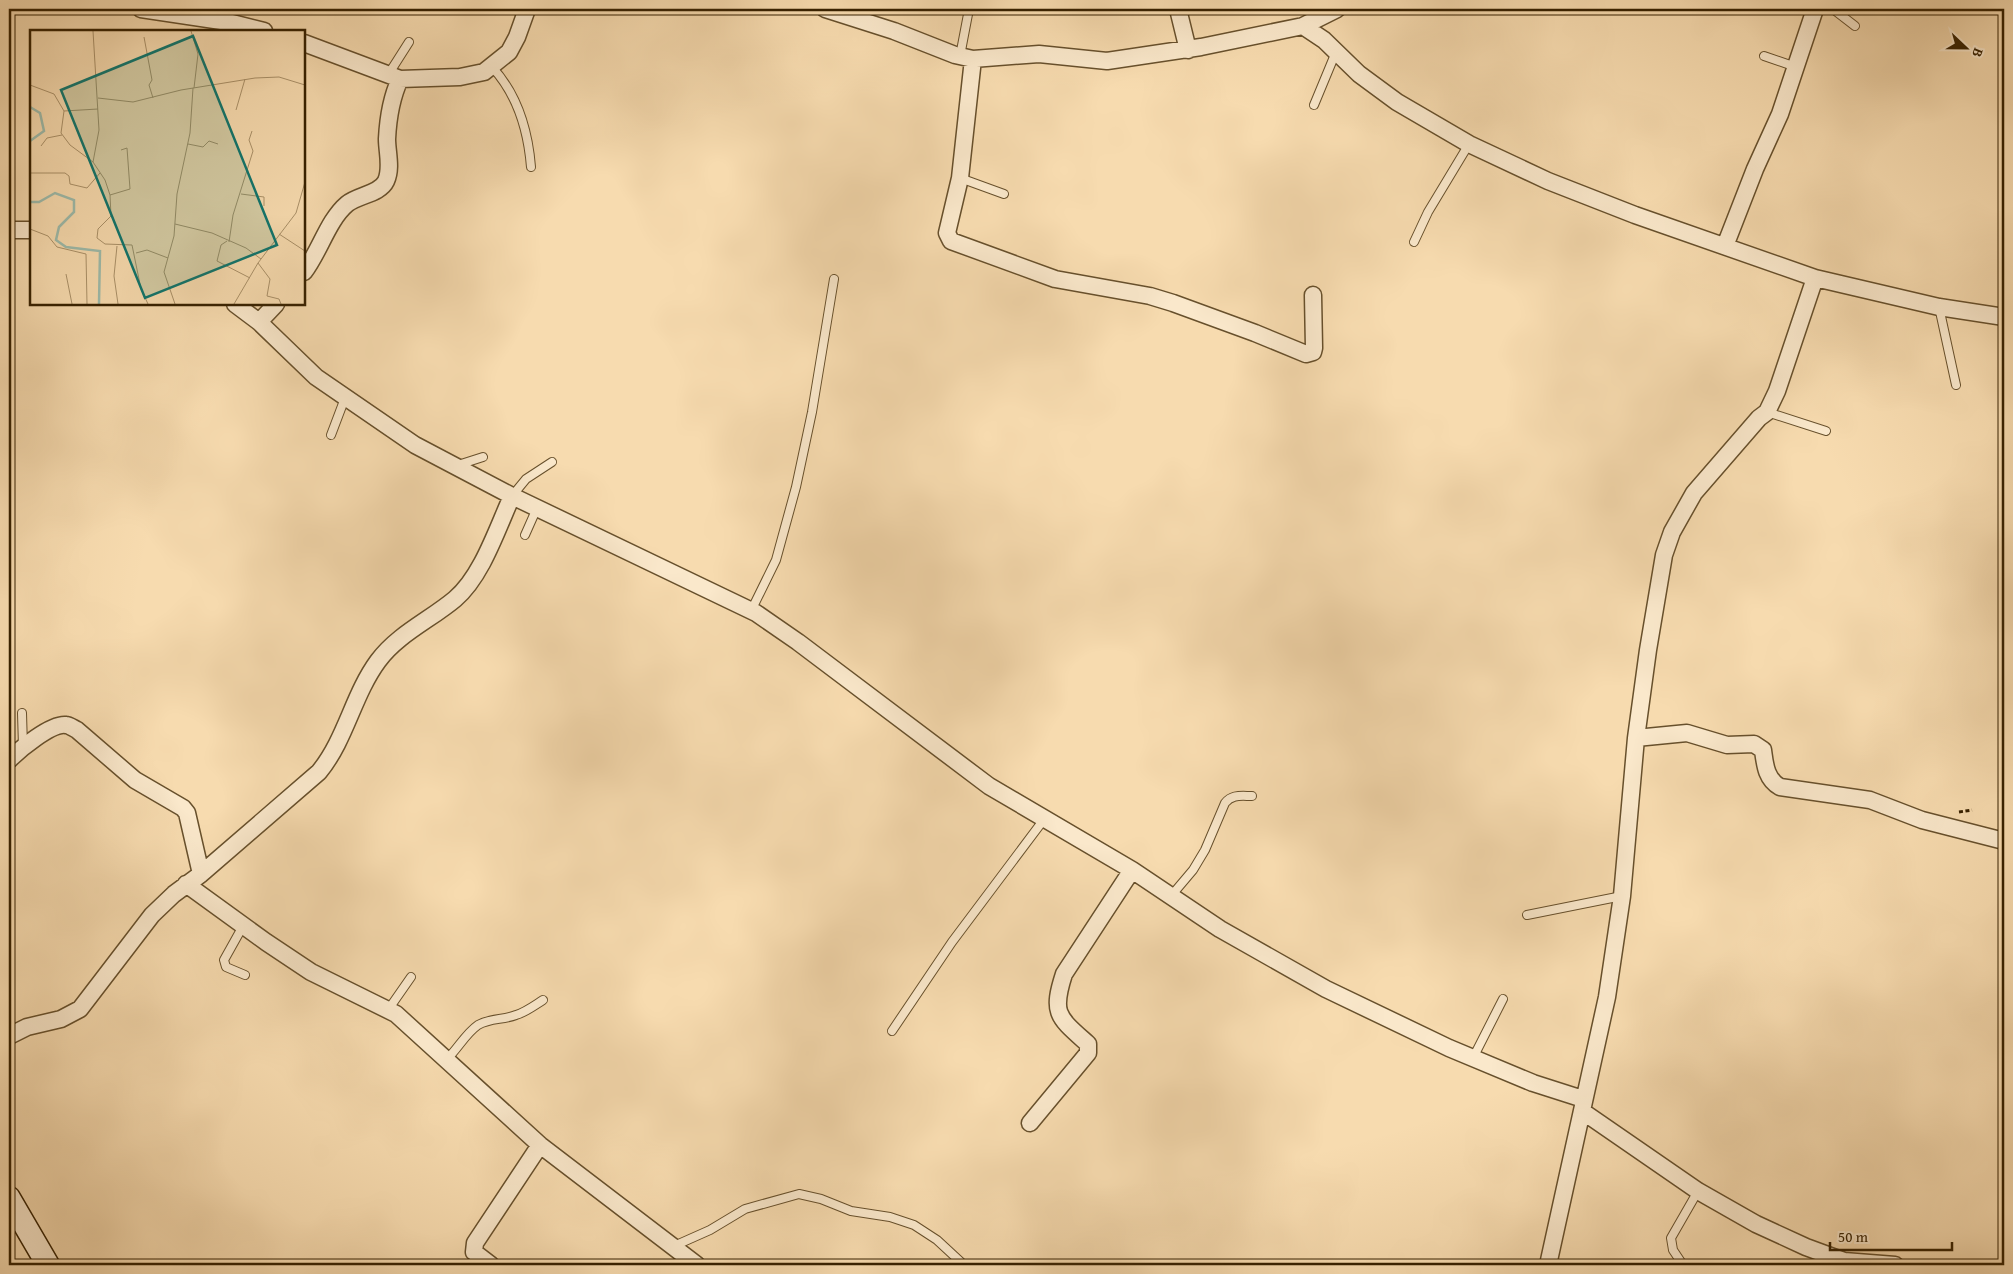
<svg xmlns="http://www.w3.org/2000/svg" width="2013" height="1274" viewBox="0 0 2013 1274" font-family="'Gentium Book Plus',serif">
<rect width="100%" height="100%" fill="#f7dbaf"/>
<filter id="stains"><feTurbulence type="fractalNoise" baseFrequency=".004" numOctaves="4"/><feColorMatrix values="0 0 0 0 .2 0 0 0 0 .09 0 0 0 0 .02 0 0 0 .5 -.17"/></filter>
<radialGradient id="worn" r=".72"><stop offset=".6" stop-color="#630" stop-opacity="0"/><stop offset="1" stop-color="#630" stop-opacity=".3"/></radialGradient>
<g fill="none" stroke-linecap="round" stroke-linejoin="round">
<g stroke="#67502c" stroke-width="10">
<path id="lane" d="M1833,9L1855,26
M960,56L969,9
M1764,56L1796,67
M492,67C518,95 528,130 531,167
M388,75L409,42
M1314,105L1336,52
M960,178L1004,194
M1414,242L1428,212L1469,144
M1939,307L1956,385
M1767,412L1826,431
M331,435L345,398
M458,465L483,457
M512,496L526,479L552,462
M525,535L537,508
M751,611L776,560L796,487L812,412L834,279
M22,713L23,747
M1171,896L1193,870L1205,850L1225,803C1232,794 1241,796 1252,796
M1527,915L1622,896
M243,926L224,960L226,967L245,975
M388,1010L411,977
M892,1031L952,942L1045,818
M1473,1058L1503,999
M446,1060C458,1049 465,1034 478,1025C490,1018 503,1020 516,1015C526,1012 535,1005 543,1000
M674,1246L710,1230L745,1209L799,1194L821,1199L851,1211L890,1217L914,1225L937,1240L964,1265
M1683,1265L1673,1250L1671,1238L1698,1191"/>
</g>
<g stroke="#67502c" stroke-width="19">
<path id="street" d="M141,9L228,22L264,31
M825,9L894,31L955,55L973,59L1039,54L1107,61L1201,47L1303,26L1337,9
M1178,9L1188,50
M1303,26L1324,40L1359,74L1397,102L1469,144L1548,181L1635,215L1815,278L1939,307L2004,317
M304,43L400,79L460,77L484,72L509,52L517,37L527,9
M973,59L960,178L947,233L951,241L1055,279L1150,296L1173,303L1255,333L1306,354L1313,352L1314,348L1313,295
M9,230H31
M1725,246L1755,169L1780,114L1815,9
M304,272C320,251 328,220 347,204C358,195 380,194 386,181C392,168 387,152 387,139C388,119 392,96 400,79
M235,304L259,322L316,377L415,445L512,496L756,613L798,642L989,786L1132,870L1220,929L1326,989L1449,1048L1533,1083L1583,1099
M259,322L276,304
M1636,738L1687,733L1727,745L1754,744L1763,750C1765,765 1766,779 1780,787L1870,800L1922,820L2004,841
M9,760C19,750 51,723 66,725C69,725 73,728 77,730L135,780L183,808L187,813L201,874
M186,884L266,942L311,972L396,1014L540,1145L697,1265
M9,1036L27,1027L61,1019L80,1009L152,915L174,894L201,874L319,772C346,739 353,695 378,661C398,634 430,620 455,599C482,576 497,529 512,496
M1582,1111L1698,1191L1756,1224L1806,1247L1844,1261L1895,1265
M1030,1123L1088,1053V1044C1058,1017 1051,1014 1064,974L1132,870
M491,1265L474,1252L475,1243L540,1145
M1548,1265L1607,997L1622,896L1636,738L1648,650L1664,555L1672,532L1694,493L1759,418L1767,412L1777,391L1815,278"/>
</g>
<g stroke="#372100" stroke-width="25">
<path id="secondary" d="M9,1198L48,1265"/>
</g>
<path stroke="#372100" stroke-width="3" stroke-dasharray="4 2.5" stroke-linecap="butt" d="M1959,812L1972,810"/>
<use href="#lane" stroke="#fae8cb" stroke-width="8"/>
<use href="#street" stroke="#fae8cb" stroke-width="16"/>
<use href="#secondary" stroke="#fae8cb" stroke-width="22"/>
</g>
<g transform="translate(30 30)">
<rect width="275" height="275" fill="#f7dbaf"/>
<path fill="none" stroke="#9dbbab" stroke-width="2.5" d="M0,77L10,83L14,101L0,111M0,172H9L25,163L44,170V182L29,197L26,210L36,217L70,221L69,274"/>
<path fill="none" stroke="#aa9169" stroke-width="1" d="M63,1L69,100L63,132M161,1L168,24L164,58M114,7L122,50L119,55L123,68M0,55L24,64L34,81L31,103L40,115L63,132L75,150L80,165L81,186L68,199L67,208L75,214L102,215L111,259L118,274M68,68L103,72L151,60L225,48L249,47L275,55M206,80L215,49M34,81L68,79M158,114L173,117L179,111L188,114M11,116L17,108L32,105M0,143H35L39,146L40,154L57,158L70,143M211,164L234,167V176M80,165L100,159L97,118L91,120M145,194L182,203L216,218L231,229M0,199L18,206L27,217L56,224L57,274M249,204L275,221M197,211L191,215L187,231L220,248M199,212L203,185L223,121L219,110L222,101M87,216L84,246L88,274M106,223L117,220L138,228M228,233L240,249L237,266L249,269L251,274M36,244L42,274M145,274L134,242L144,206L147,164L160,103L163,58M204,274L228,233L266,183L275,152"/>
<path fill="#0f766e" fill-opacity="0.15" stroke="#0f766e" stroke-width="2.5" d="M163,6L247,215L115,268L31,60Z"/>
<rect width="275" height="275" fill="none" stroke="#372100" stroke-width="2.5"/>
</g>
<rect width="2013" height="1274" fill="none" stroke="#f7dbaf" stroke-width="30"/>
<rect x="10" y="10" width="1993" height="1254" fill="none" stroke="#372100" stroke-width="2.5"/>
<rect x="15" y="15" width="1983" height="1244" fill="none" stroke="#372100"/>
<g transform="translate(1966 48) rotate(112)" stroke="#fae8cb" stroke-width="4" paint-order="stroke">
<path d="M0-4L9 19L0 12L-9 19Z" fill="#372100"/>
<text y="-8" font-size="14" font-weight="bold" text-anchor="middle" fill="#372100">B</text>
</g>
<path d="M1830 1242v8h122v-8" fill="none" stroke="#372100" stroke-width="2.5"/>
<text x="1838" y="1242" font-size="15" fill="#372100" stroke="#fae8cb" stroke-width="4" paint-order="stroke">50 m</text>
<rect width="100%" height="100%" filter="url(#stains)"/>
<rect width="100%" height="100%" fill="url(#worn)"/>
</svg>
